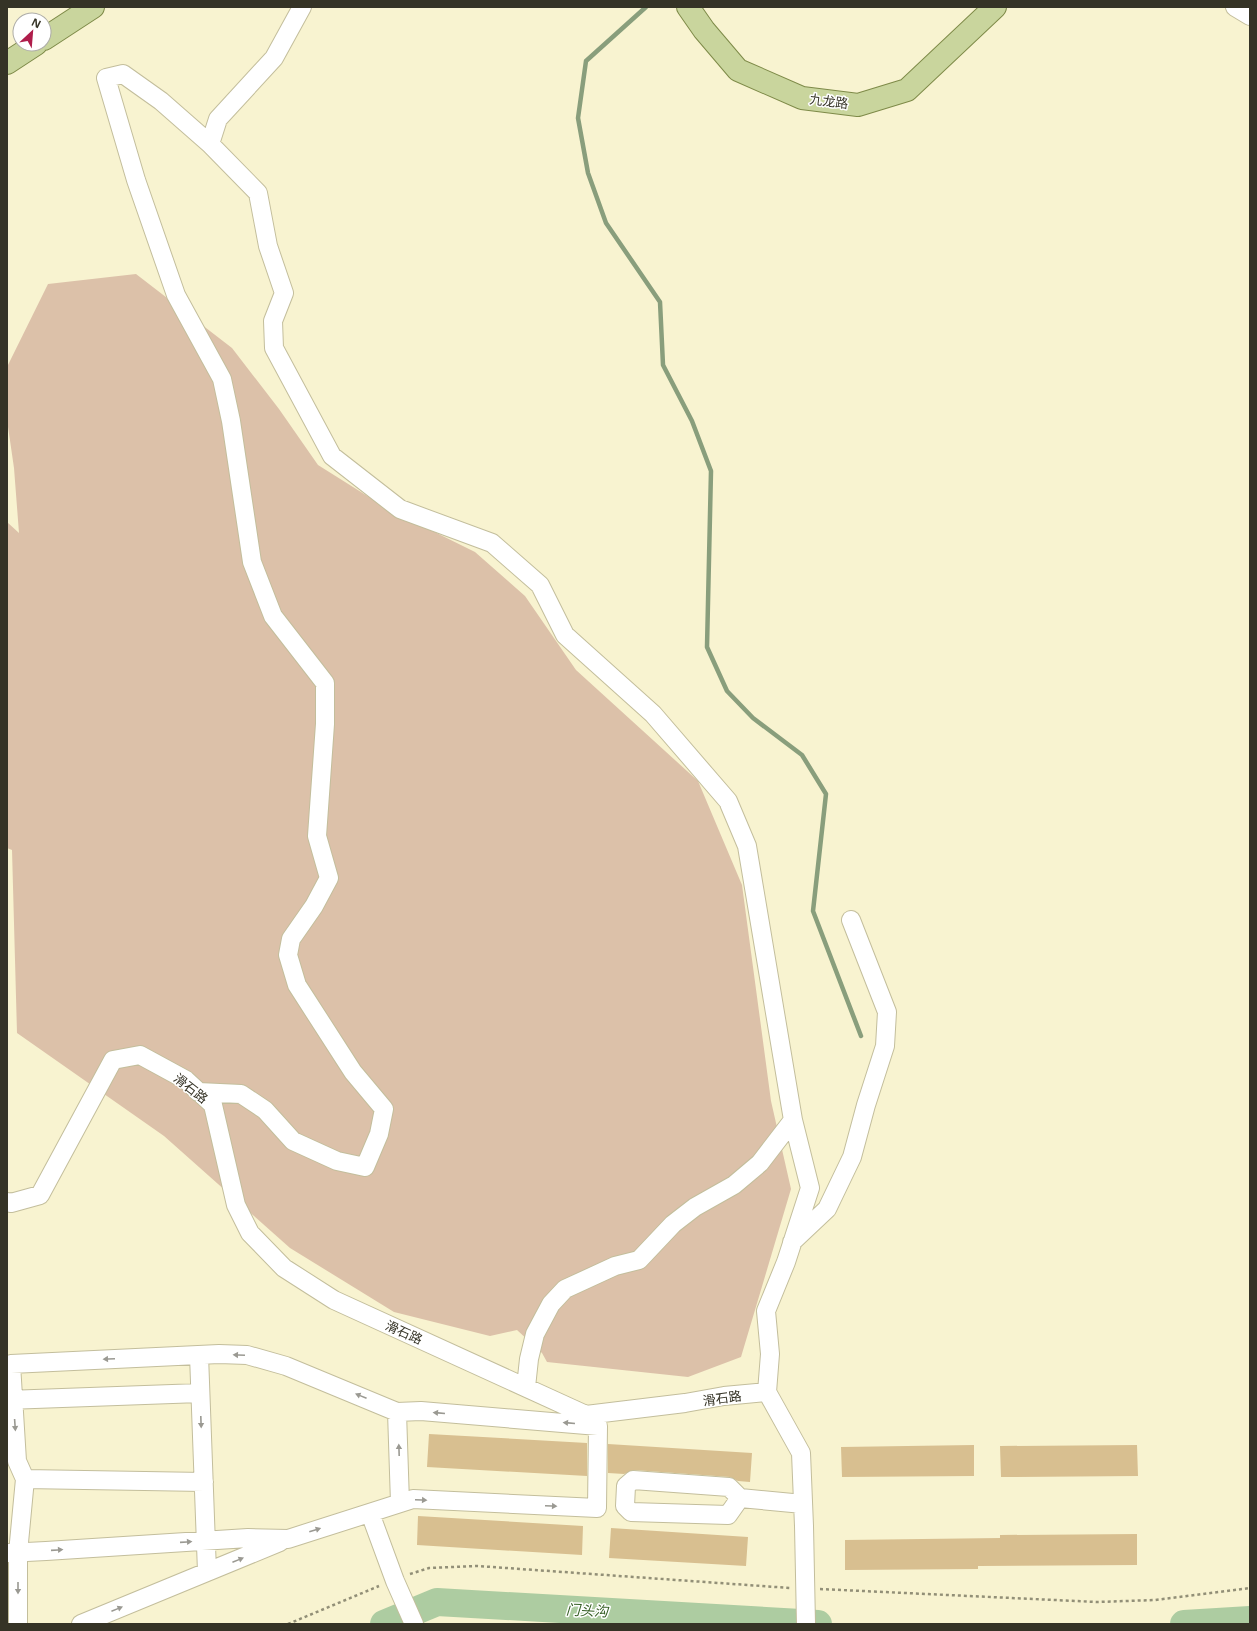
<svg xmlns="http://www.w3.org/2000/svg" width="1257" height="1631" viewBox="0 0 1257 1631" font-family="'Open Sans','Noto Sans SC',sans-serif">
<rect width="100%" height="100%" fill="#f8f3d0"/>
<path fill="#dcc1a9" d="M136,274L232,348L279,409L318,465L388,509L475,552L525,596L576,670L698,781L742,885L771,1101L791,1189L741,1357L688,1377L547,1362L542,1353L517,1330L490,1336L394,1312L290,1248L164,1136L17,1033L12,850L7,848V522L19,533L14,468L7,420V367L48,284Z"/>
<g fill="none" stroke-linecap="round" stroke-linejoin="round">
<path stroke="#899e7c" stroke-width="4.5" d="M646,7L586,61L578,118L588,173L606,223L660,302L663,365L692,421L711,471L707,647L727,691L753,718L802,755L826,794L813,911L861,1036"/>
<path stroke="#adcca1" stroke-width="28" d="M384,1624L437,1602L818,1624
M1184,1624L1250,1620"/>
</g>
<path fill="#d8bf90" d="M429,1434L587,1443V1476L427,1467Z
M608,1444L752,1453L750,1482L738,1481L730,1477L634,1470L624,1474L608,1473Z
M974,1445V1476L842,1477L841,1447Z
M1137,1445L1138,1476L1001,1477L1000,1446Z
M418,1516L583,1526L582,1555L417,1545Z
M611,1528L748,1537L746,1566L609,1558Z
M1137,1534V1565L978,1566V1569L845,1570V1540L1000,1538V1535Z"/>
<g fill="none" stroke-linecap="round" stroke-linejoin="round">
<g stroke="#c3be9c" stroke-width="20">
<path id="minor" d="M302,7L274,58L218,119L210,144L258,193L268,246L284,293L273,321L274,348L332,456L400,509L492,543L540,585L565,635L653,714L728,801L747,846L793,1120L760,1163L734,1185L695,1207L673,1224L639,1260L615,1266L565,1289L551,1304L535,1334L529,1359L526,1387
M1235,7L1250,16
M198,1092L241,1094L265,1110L293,1141L337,1161L365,1167L379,1134L384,1109L353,1072L297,985L288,955L291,939L314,906L329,878L317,836L325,724V683L273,616L252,562L231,421L222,379L176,295L136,180L106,78L123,74L161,101L210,144
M7,1202L11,1203L40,1195L113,1060L140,1055L186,1080L213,1105L236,1205L250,1233L284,1268L334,1300L586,1415L685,1403L724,1396L767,1392L801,1453L804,1526L806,1624
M792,1242L827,1209L852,1157L866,1105L885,1046L887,1012L851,920
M199,1355L207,1572
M767,1392L770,1354L766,1311L786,1262L810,1188L793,1120
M7,1400L200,1393
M397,1412L400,1503
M25,1479L204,1482
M740,1498L728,1515L631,1512L625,1506L626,1486L633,1480L729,1487L740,1498L803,1504
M370,1513L395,1581L414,1624
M7,1553L46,1551L248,1538L288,1539L413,1499L597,1508L598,1426L421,1411L397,1412L286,1366L247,1355L219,1354L11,1364L17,1461L25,1479L18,1553V1624
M81,1624L280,1542"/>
</g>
<g stroke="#7e8a48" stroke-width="24">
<path id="major" d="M688,7L704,30L738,70L802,98L858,105L907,90L995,7
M44,39L93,7
M7,63L36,44"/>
</g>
<path stroke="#928f77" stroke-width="2.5" stroke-dasharray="3 3" stroke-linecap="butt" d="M410,1574L429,1568L478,1566L790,1588
M820,1589L1097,1602L1155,1600L1250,1588
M288,1624L379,1586"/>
<use href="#minor" stroke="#fff" stroke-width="18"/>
<use href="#major" stroke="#c9d59d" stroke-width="22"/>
</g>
<defs><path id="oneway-solid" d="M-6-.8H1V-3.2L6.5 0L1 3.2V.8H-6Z"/></defs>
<g fill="#9a9992">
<use href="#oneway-solid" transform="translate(239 1355) rotate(-178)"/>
<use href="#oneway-solid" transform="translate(109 1359) rotate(177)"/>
<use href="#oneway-solid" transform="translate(361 1396) rotate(-158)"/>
<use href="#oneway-solid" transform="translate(439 1413) rotate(-175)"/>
<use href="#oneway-solid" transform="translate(201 1422) rotate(88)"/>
<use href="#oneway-solid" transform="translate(569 1423) rotate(-175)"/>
<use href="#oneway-solid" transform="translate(15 1425) rotate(86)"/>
<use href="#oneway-solid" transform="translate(399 1450) rotate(-92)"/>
<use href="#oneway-solid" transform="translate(421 1500) rotate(3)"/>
<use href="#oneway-solid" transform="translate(551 1506) rotate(3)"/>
<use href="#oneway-solid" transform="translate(315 1530) rotate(-18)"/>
<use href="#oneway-solid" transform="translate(186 1542) rotate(-4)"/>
<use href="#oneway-solid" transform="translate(57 1550) rotate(-4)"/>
<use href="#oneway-solid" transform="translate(238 1560) rotate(-22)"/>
<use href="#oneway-solid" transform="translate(18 1588) rotate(90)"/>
<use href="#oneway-solid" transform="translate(117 1609) rotate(-22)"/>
</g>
<g text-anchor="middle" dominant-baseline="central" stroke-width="3" stroke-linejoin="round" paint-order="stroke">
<g font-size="13" fill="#353326" stroke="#fff">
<text transform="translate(829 101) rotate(7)">九龙路</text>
<text transform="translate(191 1088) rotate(38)">滑石路</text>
<text transform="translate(404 1332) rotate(24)">滑石路</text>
<text transform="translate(722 1398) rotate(-8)">滑石路</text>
</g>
<g font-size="14" font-style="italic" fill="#345d23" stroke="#fff">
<text transform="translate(587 1610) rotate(3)">门头沟</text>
</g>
</g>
<rect width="1257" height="1631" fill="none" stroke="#353326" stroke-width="16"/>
<g transform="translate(32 32) rotate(26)"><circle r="19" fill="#ffffff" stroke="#aeada8"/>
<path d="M0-3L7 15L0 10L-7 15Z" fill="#af1d4b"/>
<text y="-6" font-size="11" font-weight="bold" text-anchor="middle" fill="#353326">N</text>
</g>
</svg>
